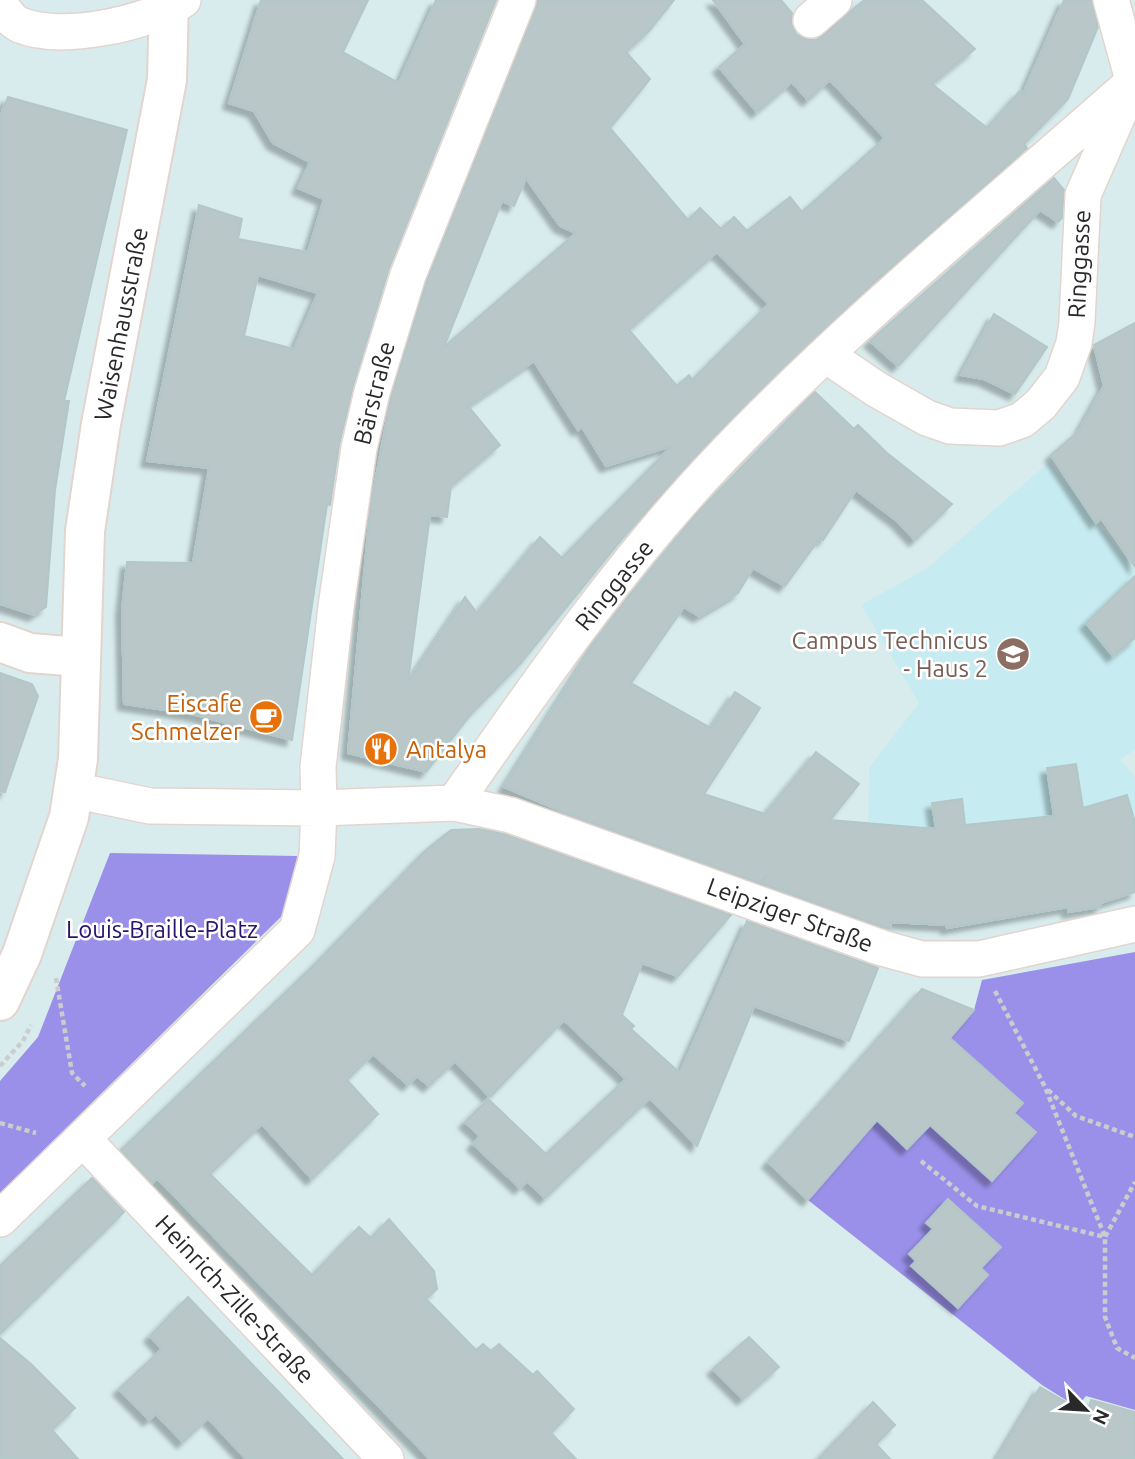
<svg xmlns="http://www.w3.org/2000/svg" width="1135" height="1459" viewBox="0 0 1135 1459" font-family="Ubuntu,sans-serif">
<defs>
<filter id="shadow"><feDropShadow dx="-6" dy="6" stdDeviation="2" flood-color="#0004"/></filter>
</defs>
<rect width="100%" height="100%" fill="#d9eced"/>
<path fill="#c6ebf0" d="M1049,462L1135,570V749L1120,760L1135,776V892L1101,903V907L1068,912L1067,907L947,928L868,848L869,768L919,703L861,605L926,569Z"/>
<path fill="#9a90e9" d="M110,853L297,856L300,876L291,907L0,1193V1081L38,1037Z
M1135,952V1410L1086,1396L1077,1407L1042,1385L808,1200L974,1010L982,980Z"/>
<path fill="#b9c7c8" stroke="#b3c6c8" stroke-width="2" fill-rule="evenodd" filter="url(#shadow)" d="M261,0H368L343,52L399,83L436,0H496L389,268L353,386L339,445L330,505L327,504L292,740L192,714L124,704L122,610L127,562L193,563L209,468L147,461L199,205L242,219L238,239L308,252L324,199L298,188L310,162L273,143L254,111L229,103ZM258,275L318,293L294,349L244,336Z
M538,0H674L649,31L626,52L650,79L610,128L688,220L700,208L721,229L734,217L747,231L790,197L802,212L885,138L830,80L808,100L792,82L757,112L719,67L745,44L713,0H781L792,13L791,24L796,34L805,39L817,40L864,0H922L975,49L932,84L987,128L1020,91L1023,94L1064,0H1091L1098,27L1068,99L1024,144L1027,148L856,299L705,446L621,540L520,664L471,714L426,772L348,753L370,510L391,397L427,282ZM526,178L560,226L576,233L444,347L502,201L514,206ZM717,252L769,304L692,380L689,375L677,386L629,330ZM534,361L578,430L582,427L606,466L672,446L562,558L540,537L477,613L465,597L408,682L430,515L447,517L451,486L500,445L468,406Z
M8,97L127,130L64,401H69L55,490L46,607L34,615L0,604V117Z
M1054,178L1064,190L1062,218L1058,222L1040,210L898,366L870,341Z
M994,314L1047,347L1015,394L984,379L961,375Z
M1135,323V567L1101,518L1096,523L1051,455L1079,431L1104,386L1094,345Z
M815,392L854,429L858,425L887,453L952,504L915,540L897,521L856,490L823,540L820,538L785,586L753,568L738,593L699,616L684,607L631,683L711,728L735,692L760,708L704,794L765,814L816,752L859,784L830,820L936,829L932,803L962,799L965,825L1054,816L1047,768L1076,764L1083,808L1127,795L1135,823V892L1101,903V907L1068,912V907L947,928L946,925L891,922L890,929L763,884L767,874L760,883L568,814L504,787L601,633L629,596L697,513Z
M1135,576V638L1113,656L1086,623Z
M0,673L32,684L38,696L5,792L0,791Z
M479,829L504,834L731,915L678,976L642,963L622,1015L634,1026L631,1029L680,1073L747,921L878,968L849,1041L754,1006L697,1146L650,1098L545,1198L527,1181L520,1188L473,1144L480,1136L465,1122L488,1099L546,1154L626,1079L564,1020L490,1097L455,1061L429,1086L417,1076L408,1085L373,1054L347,1080L378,1114L312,1179L262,1124L210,1174L312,1275L359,1227L371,1238L389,1219L434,1271L437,1289L426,1299L476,1350L483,1344L491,1351L499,1344L533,1375L537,1371L574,1409L551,1433L576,1459H430L157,1178L152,1183L121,1150L315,964L426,850L451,830Z
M922,989L974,1010L950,1038L1023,1103L1014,1113L1036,1132L992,1181L930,1125L907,1149L877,1120L808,1200L768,1162Z
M92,1178L124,1212L0,1334V1266Z
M948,1199L1001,1247L981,1268L988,1275L958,1308L911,1266L916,1261L909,1254L933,1229L926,1223Z
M188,1297L247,1359L343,1459H246L208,1418L183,1442L156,1414L149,1420L119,1389L162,1349L150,1336Z
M749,1337L779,1367L743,1399L713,1369Z
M0,1338L31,1364L75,1408L52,1430L78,1459H0Z
M1040,1387L1087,1414L1091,1400L1135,1412V1459H997Z
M873,1402L895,1425L876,1444L890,1459H818Z"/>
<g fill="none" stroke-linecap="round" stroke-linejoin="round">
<g stroke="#e3d4ce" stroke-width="38">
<path id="street" d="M518,0L408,275L372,392L359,448L336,607L318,767L319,808L454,803L510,815L882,948L922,959H979L1135,924
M1111,0L1135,87
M0,6C6,12 12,22 20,25C61,42 147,24 183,0
M811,20L834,0
M454,803C537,685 619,565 719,460C847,325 993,206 1132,83L1083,195L1077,322L1074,343L1062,377L1041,404L1022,420L999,428L950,426L927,418L876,389L826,355
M83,1139L386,1459
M0,1219L297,930L317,856L319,808L150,806L73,790"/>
</g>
<g stroke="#e3d4ce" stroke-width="42">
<path id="secondary" d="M0,642L30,653L80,657
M0,1001L22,954L69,817L78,759L85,531L101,424L167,80L169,0"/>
</g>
<path stroke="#ccc" stroke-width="4.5" stroke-dasharray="5 3.5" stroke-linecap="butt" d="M56,978L72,1073L85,1086
M995,991L1045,1087L1105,1237V1317L1117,1348L1135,1358
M0,1066L23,1041L31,1025
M1048,1090L1076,1116L1135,1137
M0,1123L36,1133
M921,1161L977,1206L1105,1237L1135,1182"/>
<use href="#street" stroke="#fff" stroke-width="35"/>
<use href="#secondary" stroke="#fff" stroke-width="38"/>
</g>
<defs>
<g id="school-disc" transform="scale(1.75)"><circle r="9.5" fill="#8d6e63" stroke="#fff"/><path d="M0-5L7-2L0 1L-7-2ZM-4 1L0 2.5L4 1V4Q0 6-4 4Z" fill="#fff"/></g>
<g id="cafe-disc" transform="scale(1.75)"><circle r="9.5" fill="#e8710a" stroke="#fff"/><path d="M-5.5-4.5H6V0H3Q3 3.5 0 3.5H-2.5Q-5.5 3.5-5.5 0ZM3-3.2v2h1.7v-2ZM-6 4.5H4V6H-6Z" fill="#fff"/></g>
<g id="restaurant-disc" transform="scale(1.75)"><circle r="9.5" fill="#e8710a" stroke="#fff"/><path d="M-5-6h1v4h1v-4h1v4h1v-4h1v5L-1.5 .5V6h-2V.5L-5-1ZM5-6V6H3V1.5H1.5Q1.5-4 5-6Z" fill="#fff"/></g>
</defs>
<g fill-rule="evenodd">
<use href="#school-disc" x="1013" y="654"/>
<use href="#cafe-disc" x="266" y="717"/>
<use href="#restaurant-disc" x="381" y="749"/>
</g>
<g text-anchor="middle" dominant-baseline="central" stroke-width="5" stroke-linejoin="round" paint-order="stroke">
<g font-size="24" fill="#292929" stroke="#fff">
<text transform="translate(1079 264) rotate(-87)">Ringgasse</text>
<text transform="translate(121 324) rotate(-79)">Waisenhausstraße</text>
<text transform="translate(374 393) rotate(-76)">Bärstraße</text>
<text transform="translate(614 585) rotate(-51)">Ringgasse</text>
<text transform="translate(790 915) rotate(20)">Leipziger Straße</text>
<text transform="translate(235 1299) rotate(47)">Heinrich-Zille-Straße</text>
</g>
<g font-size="24" fill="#785e54" stroke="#fff" text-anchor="end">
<text x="988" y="640">Campus Technicus<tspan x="988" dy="28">- Haus 2</tspan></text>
</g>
<g font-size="24" fill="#c56008" stroke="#fff" text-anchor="end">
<text x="242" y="703">Eiscafe<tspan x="242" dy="28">Schmelzer</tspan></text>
<text x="406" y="749" text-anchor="start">Antalya</text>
</g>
<g font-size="24" fill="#29136c" stroke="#fff">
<text x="162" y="929">Louis-Braille-Platz</text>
</g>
</g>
<g transform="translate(1086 1410) rotate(115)" stroke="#ffffff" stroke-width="5" paint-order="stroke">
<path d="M0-5L12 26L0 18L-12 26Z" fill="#292929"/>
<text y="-10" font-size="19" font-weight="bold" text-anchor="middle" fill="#292929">N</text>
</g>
</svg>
